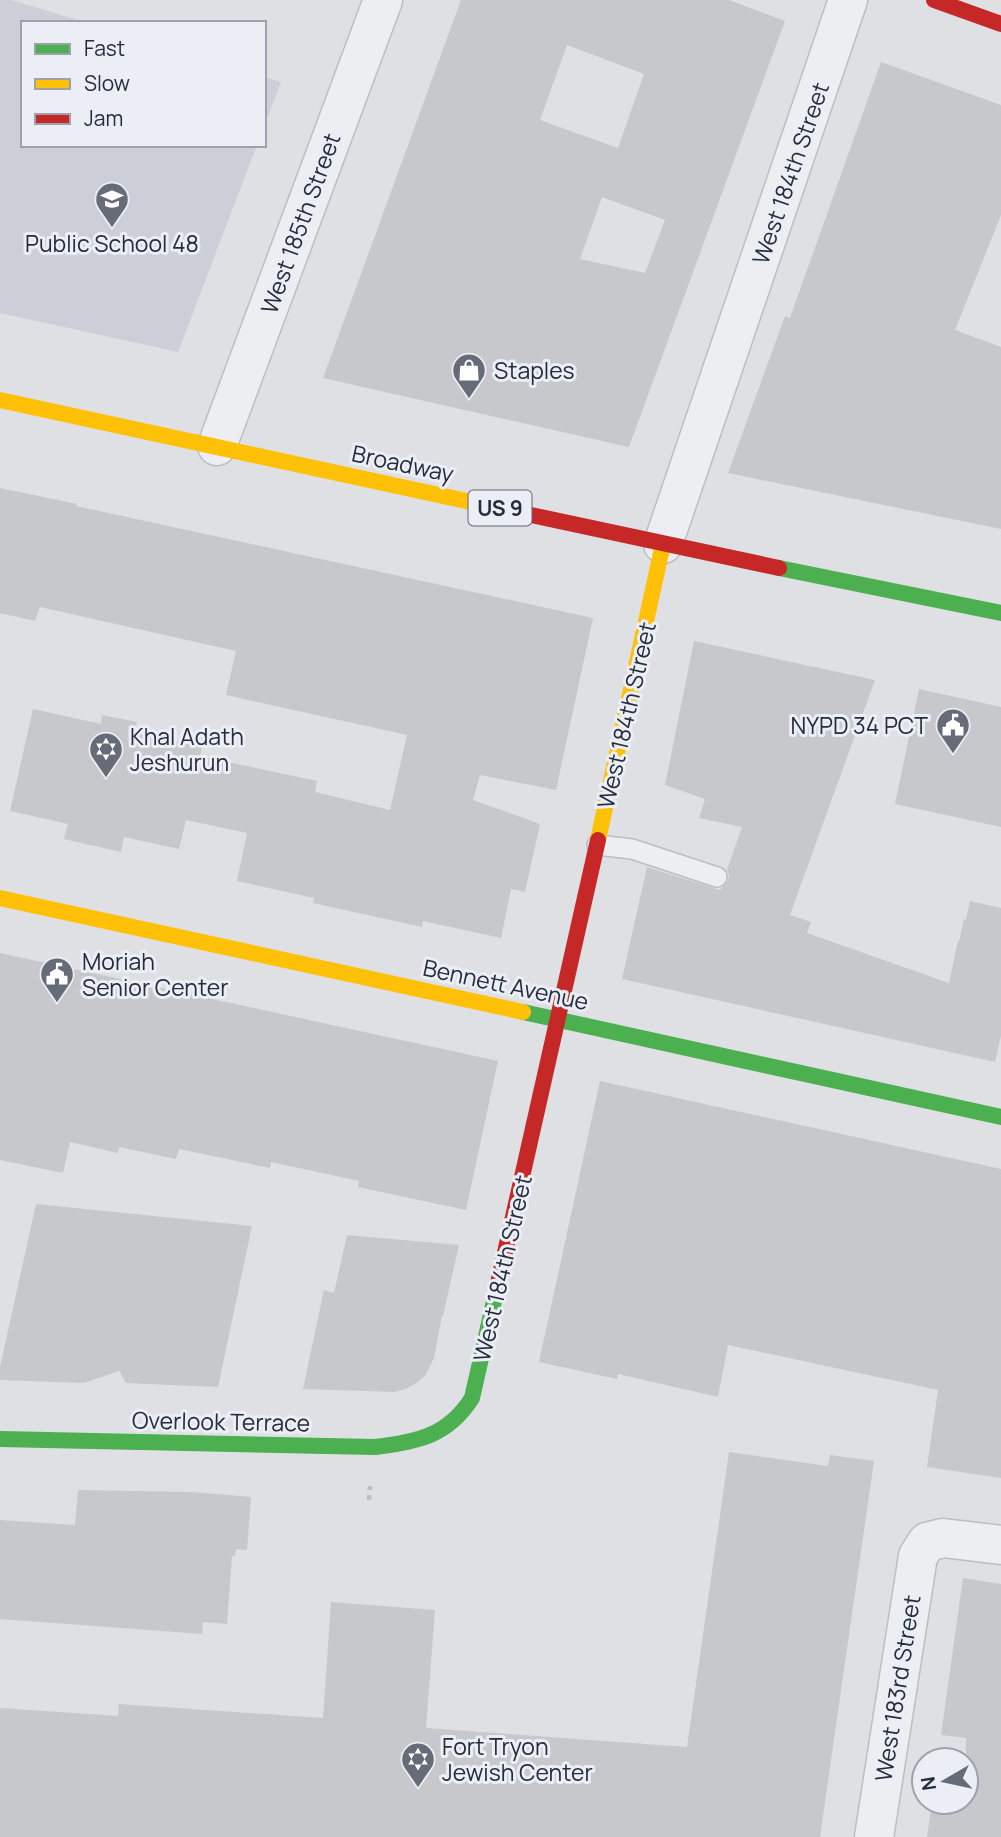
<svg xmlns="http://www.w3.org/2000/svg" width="1001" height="1837" viewBox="0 0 1001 1837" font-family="Manrope,sans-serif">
<rect width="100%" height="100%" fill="#dee0e4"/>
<path fill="#cccfd7" d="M0,0H12L87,23H23V145H257L178,352L0,313Z
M264,77L281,82L264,127Z"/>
<path fill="#c6c8cc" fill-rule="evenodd" d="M461,0H729L785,21L629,447L323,378ZM567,45L644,74L618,148L540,120ZM602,197L665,220L645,273L580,259Z
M881,62L1001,105V215L955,330L1001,347V529L728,473L785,316L790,318Z
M0,488L77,504L76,506L593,618L556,790L480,775L473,800L540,824L525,892L511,889L501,938L423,921L422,927L313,903L314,898L237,881L247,833L186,820L179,849L124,837L121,852L64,839L68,824L10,811L33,709L101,724L102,715L137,722L134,732L202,747L200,756L317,781L315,792L390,810L407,735L226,695L236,651L40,607L35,621L0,613Z
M694,641L875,680L790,915L811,922L807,933L949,983L958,941H959L964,919L966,920L970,901L1001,908V1036L995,1062L622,979L647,867L720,890L728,881L729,875L727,870L742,827L699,818L705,799L665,785Z
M919,689L1001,707V827L895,804Z
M0,953L498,1061L466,1210L358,1187L359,1181L271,1162L270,1168L179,1149L176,1159L119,1147L118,1153L70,1142L63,1173L0,1160Z
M600,1081L1001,1169V1478L927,1467L938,1390L728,1345L718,1397L618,1374L617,1379L539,1362Z
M36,1204L252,1226L218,1387L126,1383L119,1371L84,1383L0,1380V1367Z
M347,1235L459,1245L443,1316L442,1315L434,1358L425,1376L416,1383L406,1389L394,1392L303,1389L324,1290L334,1293Z
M729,1452L828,1466L830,1455L874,1461L820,1837H0V1708L118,1716L119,1704L323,1718L331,1602L435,1610L426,1728L687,1747Z
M78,1490L192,1492L251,1497L247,1550L236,1549L235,1556H232L227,1624L203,1622L202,1634L0,1619V1520L75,1525Z
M963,1578L1001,1584V1837H927L932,1802H966V1738L941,1735Z"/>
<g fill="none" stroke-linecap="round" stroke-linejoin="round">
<g stroke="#bcbec2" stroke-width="22">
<path id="lane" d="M597,845L632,849L717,877"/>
</g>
<g stroke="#bcbec2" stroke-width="41">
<path id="street" d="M217,446L383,0
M663,544L848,0
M874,1837L918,1556L927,1542L943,1538L1001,1545"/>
</g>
<path stroke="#bdbec4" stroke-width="4.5" stroke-dasharray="5 5" stroke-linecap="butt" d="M369,1500L370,1486"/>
<use href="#lane" stroke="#edeef1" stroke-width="19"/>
<use href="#street" stroke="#edeef1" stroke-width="38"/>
<path stroke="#4caf50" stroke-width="16" d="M779,568L1001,613
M523,1012L1001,1117
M0,1439L375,1447C417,1442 448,1436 472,1398L499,1279"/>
<path stroke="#ffc107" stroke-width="16" d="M0,400L531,515
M598,840L663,544
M0,898L523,1012"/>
<path stroke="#c62828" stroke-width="16" d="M934,0L1001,24
M531,515L779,568
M499,1279L598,840"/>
</g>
<defs>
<g id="school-pin" transform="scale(1.75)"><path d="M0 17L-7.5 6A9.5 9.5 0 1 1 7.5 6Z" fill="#666c77" stroke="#ebeef4"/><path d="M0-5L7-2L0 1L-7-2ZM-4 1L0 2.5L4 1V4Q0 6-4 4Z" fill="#fff"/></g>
<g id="shop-pin" transform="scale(1.75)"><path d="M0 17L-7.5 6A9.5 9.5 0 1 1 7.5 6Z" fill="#666c77" stroke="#ebeef4"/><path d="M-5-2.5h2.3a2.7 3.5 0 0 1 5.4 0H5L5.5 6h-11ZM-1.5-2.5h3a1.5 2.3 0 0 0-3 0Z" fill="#fff"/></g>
<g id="civic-pin" transform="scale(1.75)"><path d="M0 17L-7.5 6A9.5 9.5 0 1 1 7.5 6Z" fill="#666c77" stroke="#ebeef4"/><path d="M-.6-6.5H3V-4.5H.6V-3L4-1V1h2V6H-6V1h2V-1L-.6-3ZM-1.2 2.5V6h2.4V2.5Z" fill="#fff"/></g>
<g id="synagogue-pin" transform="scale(1.75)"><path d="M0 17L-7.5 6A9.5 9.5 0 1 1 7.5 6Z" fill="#666c77" stroke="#ebeef4"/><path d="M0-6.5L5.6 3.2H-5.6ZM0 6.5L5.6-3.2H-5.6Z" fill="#fff"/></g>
</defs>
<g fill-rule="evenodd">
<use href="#school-pin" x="112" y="199"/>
<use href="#shop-pin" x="469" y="370"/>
<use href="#civic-pin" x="953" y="725"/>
<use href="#synagogue-pin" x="106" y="749"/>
<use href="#civic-pin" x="57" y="974"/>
<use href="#synagogue-pin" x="418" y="1759"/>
</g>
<g text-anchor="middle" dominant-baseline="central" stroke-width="6" stroke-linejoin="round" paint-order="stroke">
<rect fill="#ebeef4" stroke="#606774" stroke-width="2" x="468.5" y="490.5" width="63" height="35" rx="5"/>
<g font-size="21" font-weight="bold" fill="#252d3d">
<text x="500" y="508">US 9</text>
</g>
<g font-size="23" fill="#252d3d" stroke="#ebeef4">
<text transform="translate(790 173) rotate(-71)">West 184th Street</text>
<text transform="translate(300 223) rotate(-70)">West 185th Street</text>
<text transform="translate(403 463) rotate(12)">Broadway</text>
<text transform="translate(626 715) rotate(-77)">West 184th Street</text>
<text transform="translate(506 984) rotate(12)">Bennett Avenue</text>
<text transform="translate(502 1268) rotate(-77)">West 184th Street</text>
<text transform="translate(221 1421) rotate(1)">Overlook Terrace</text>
<text transform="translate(897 1688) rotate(-81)">West 183rd Street</text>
</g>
<g font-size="23" fill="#252d3d" stroke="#ebeef4" text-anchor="start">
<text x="112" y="243" text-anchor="middle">Public School 48</text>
<text x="494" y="370">Staples</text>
<text x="928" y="725" text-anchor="end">NYPD 34 PCT</text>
<text x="130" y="736">Khal Adath<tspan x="130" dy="26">Jeshurun</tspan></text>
<text x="82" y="961">Moriah<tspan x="82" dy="26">Senior Center</tspan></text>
<text x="442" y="1746">Fort Tryon<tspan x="442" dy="26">Jewish Center</tspan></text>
</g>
</g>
<rect x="21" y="21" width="245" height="126" fill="#ebeef4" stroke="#9ca1ab" stroke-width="2"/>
<rect x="35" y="44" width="35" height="10" fill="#4caf50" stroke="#9ca1ab" stroke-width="2"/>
<text x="84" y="56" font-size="21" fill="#252d3d">Fast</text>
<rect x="35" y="79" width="35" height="10" fill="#ffc107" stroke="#9ca1ab" stroke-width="2"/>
<text x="84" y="91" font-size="21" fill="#252d3d">Slow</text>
<rect x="35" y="114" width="35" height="10" fill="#c62828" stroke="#9ca1ab" stroke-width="2"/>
<text x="84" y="126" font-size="21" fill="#252d3d">Jam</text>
<g transform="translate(945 1781) rotate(261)"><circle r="33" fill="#ebeef4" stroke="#9ca1ab" stroke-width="2"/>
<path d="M0-5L12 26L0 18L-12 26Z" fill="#666c77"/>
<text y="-10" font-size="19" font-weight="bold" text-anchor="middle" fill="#252d3d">N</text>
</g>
</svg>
